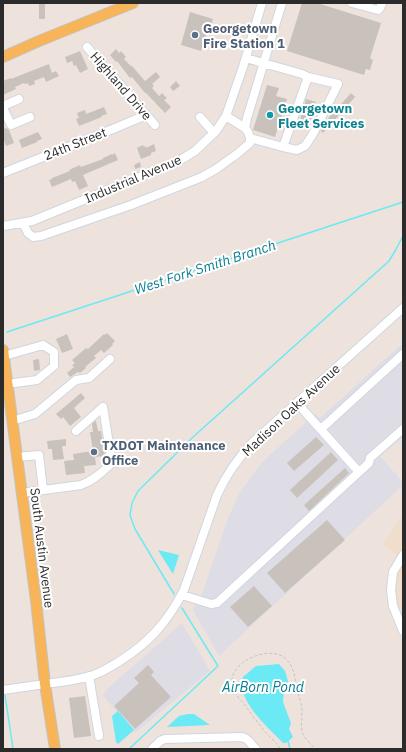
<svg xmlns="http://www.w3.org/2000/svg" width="406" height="752" viewBox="0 0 406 752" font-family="'IBM Plex Sans',sans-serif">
<rect width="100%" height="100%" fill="#ede3dc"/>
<path fill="#dedde6" d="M403,343V437L380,456L403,482V485L219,656L193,610L202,594L228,518L239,494L262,462L315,414L320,418Z
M182,623L210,671L135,733L103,696L107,689Z"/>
<path fill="#f0ddcb" d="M403,515V622L397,611L394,585L399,566L393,562L397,555L383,545Z"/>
<path fill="#6be9f4" d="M158,550L179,555L173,574Z
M279,664L285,671L288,681L284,691L283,702L291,723L289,729L293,737L286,743H283C268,728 252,714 244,695C243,692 241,689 241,686C241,683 242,679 243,677L256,666L268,665Z
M118,711L134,730L118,744L116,742L112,716Z
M188,714H194L210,725L167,727L179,716Z"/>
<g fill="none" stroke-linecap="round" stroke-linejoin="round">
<path stroke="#6be9f4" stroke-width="1.5" d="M7,332L403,202
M174,594L135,529L130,515L132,503L138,491L193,437L389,261L395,251L403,236
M5,695L13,749
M287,740L288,741L290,749
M129,749L218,666L182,608"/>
</g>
<path fill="#c9c1bb" d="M39,3H45V19H39Z
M302,3H317L381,23L370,58L373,60L370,70L366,69L364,75L287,51Z
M190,12L213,19L211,26L209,25L201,51L181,45Z
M116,49L119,53L121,51L126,57L124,59L131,66H132L145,81L156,72L160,77L152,84L154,86L152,88L159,96L162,93L167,98L164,100L171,107L165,113L146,93H145L132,77L130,78L117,61L116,62L110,55Z
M80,51L88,69L80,73L76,65L74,66L72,61L67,63L65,57Z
M49,64L52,73L56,71L59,76L46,82L44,77L34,81L35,84L29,86L28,83L25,84L24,83L15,87L16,89L3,95V81L11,78V79Z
M176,81L180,86L173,91L170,87Z
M267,85L279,88L276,96L287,99L275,137L253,130Z
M351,93L355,97L323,133L321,131L325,122Z
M306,99L316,102L308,130L298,127Z
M104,107L107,114L101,116L102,117L79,126L76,119L79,118L77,113L85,110L86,114Z
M6,128L9,130L14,143L6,146L3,138V129Z
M38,132L42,139L37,141V142L22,148L19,140Z
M154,144L156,151L151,153V155L141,159L137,148L143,145L144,147L146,146V148Z
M115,153L118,160L83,175L88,186L79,190L75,181L72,182L71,179L52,187L49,180L52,179V178L70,171L69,170L80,165L81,167L103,159V158L112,154V155Z
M140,162L141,167L135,169L134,165Z
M107,333L115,341L112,344L113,345L104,353L101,350L94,356L96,358L85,367L86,368L80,373L78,372L70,377L67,373L74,367L72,365L75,363L72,360L86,348L88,349L104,334L105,335Z
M67,334L73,349L62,353L56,339Z
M39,359L40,370L34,371L33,360Z
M81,393L85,398L74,408L81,417L70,426L63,417L61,419L56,414Z
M95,421H96L98,431H101L105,456L95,457L96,465L84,466L85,473L66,475L64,461L74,460L73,454L93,451L90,432H93L92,424Z
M316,437L324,445L294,471L287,463Z
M66,439V446H62L64,459L53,460L52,449H48L47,441Z
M331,452L338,460L297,498L290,490Z
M345,468L349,473L309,511L304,505Z
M327,520L345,540L285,593L267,573Z
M254,586L272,606L248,627L230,607Z
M148,665L154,672L151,675L171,697L135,729L114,706L139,683L134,678Z
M85,696L91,736L74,738L69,698Z"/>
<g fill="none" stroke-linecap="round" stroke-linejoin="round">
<g stroke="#cfd6e0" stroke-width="10">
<path id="minor" d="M352,3L378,10L380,8L382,3
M87,47L155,125
M246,58L302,74L308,77L338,84L313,134L305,146L297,150L283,147L250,138
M3,106L19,99
M3,108L11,125L30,117
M226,116L245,128L247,118L282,3
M200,117L214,133
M283,147L308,77
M3,173L113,129L146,115
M23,223L28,233L33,237L41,236L131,205L202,177L216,169L237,154L250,143V138L248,132L245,128
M3,226L32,221L179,161L195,151L216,131L226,116L243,67L262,3
M4,356L43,345L54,352V366L37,380L7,384
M12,421L35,414L76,380L89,378L110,359
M321,429L403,354
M17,457L39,455L43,490
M359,472L369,463L370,458L403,429
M21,493L81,485C93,481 102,472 112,463L103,407L76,431
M403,555L393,572L391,590L393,606L403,631
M182,595L211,604L217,603L359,472L297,403
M89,676L99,736
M3,690C17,688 31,686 45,684C62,682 80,680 96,674C104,671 112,666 120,661C150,642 168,621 184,590L217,495C226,475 238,458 253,442L403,308
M152,749L160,741L165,739L241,737C251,739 249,744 256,749"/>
</g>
<g stroke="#c4c4c4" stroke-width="12">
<path id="major" d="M3,57L39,41L133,3
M3,350L36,601L45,684L55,749"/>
</g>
<path stroke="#c4c4c4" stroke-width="1" stroke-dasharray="3 2" stroke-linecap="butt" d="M280,749L278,745C270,737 262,729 256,720C252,716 249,710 245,705C240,699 234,694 232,685C228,661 271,644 286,659C295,668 295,679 297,690C299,697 302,704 302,711C302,718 301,725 302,732C304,738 311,744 315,749"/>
<use href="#minor" stroke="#fff" stroke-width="8"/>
<use href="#major" stroke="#f7b458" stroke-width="10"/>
</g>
<g fill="#5c6f8a" stroke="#fff" stroke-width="1.5">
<circle cx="195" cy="35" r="4"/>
<circle cx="94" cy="452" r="4"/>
</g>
<circle fill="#0f9aa8" stroke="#fff" stroke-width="1.5" cx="270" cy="115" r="4"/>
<g text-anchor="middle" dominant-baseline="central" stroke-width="4" stroke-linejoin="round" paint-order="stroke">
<g font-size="13" font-weight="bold" fill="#4e5e75" stroke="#fff" text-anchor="start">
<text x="203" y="28">Georgetown<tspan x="203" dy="15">Fire Station 1</tspan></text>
<text x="102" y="445">TXDOT Maintenance<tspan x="102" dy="15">Office</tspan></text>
</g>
<g font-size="13" fill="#2b2b2b" stroke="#fff">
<text transform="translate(121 86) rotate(49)">Highland Drive</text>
<text transform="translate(75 144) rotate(-22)">24th Street</text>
<text transform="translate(133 179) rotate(-23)">Industrial Avenue</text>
<text transform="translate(291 410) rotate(-43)">Madison Oaks Avenue</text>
<text transform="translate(42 548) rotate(83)">South Austin Avenue</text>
</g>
<g font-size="13" font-weight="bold" fill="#0d838f" stroke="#fff" text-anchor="start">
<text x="278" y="108">Georgetown<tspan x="278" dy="15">Fleet Services</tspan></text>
</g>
<g font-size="14" font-style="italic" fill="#087e94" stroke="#fff">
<text transform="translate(205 267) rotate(-18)">West Fork Smith Branch</text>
<text x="263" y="687">AirBorn Pond</text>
</g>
</g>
<rect width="406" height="752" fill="none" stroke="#2b2b2b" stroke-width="8"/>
</svg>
